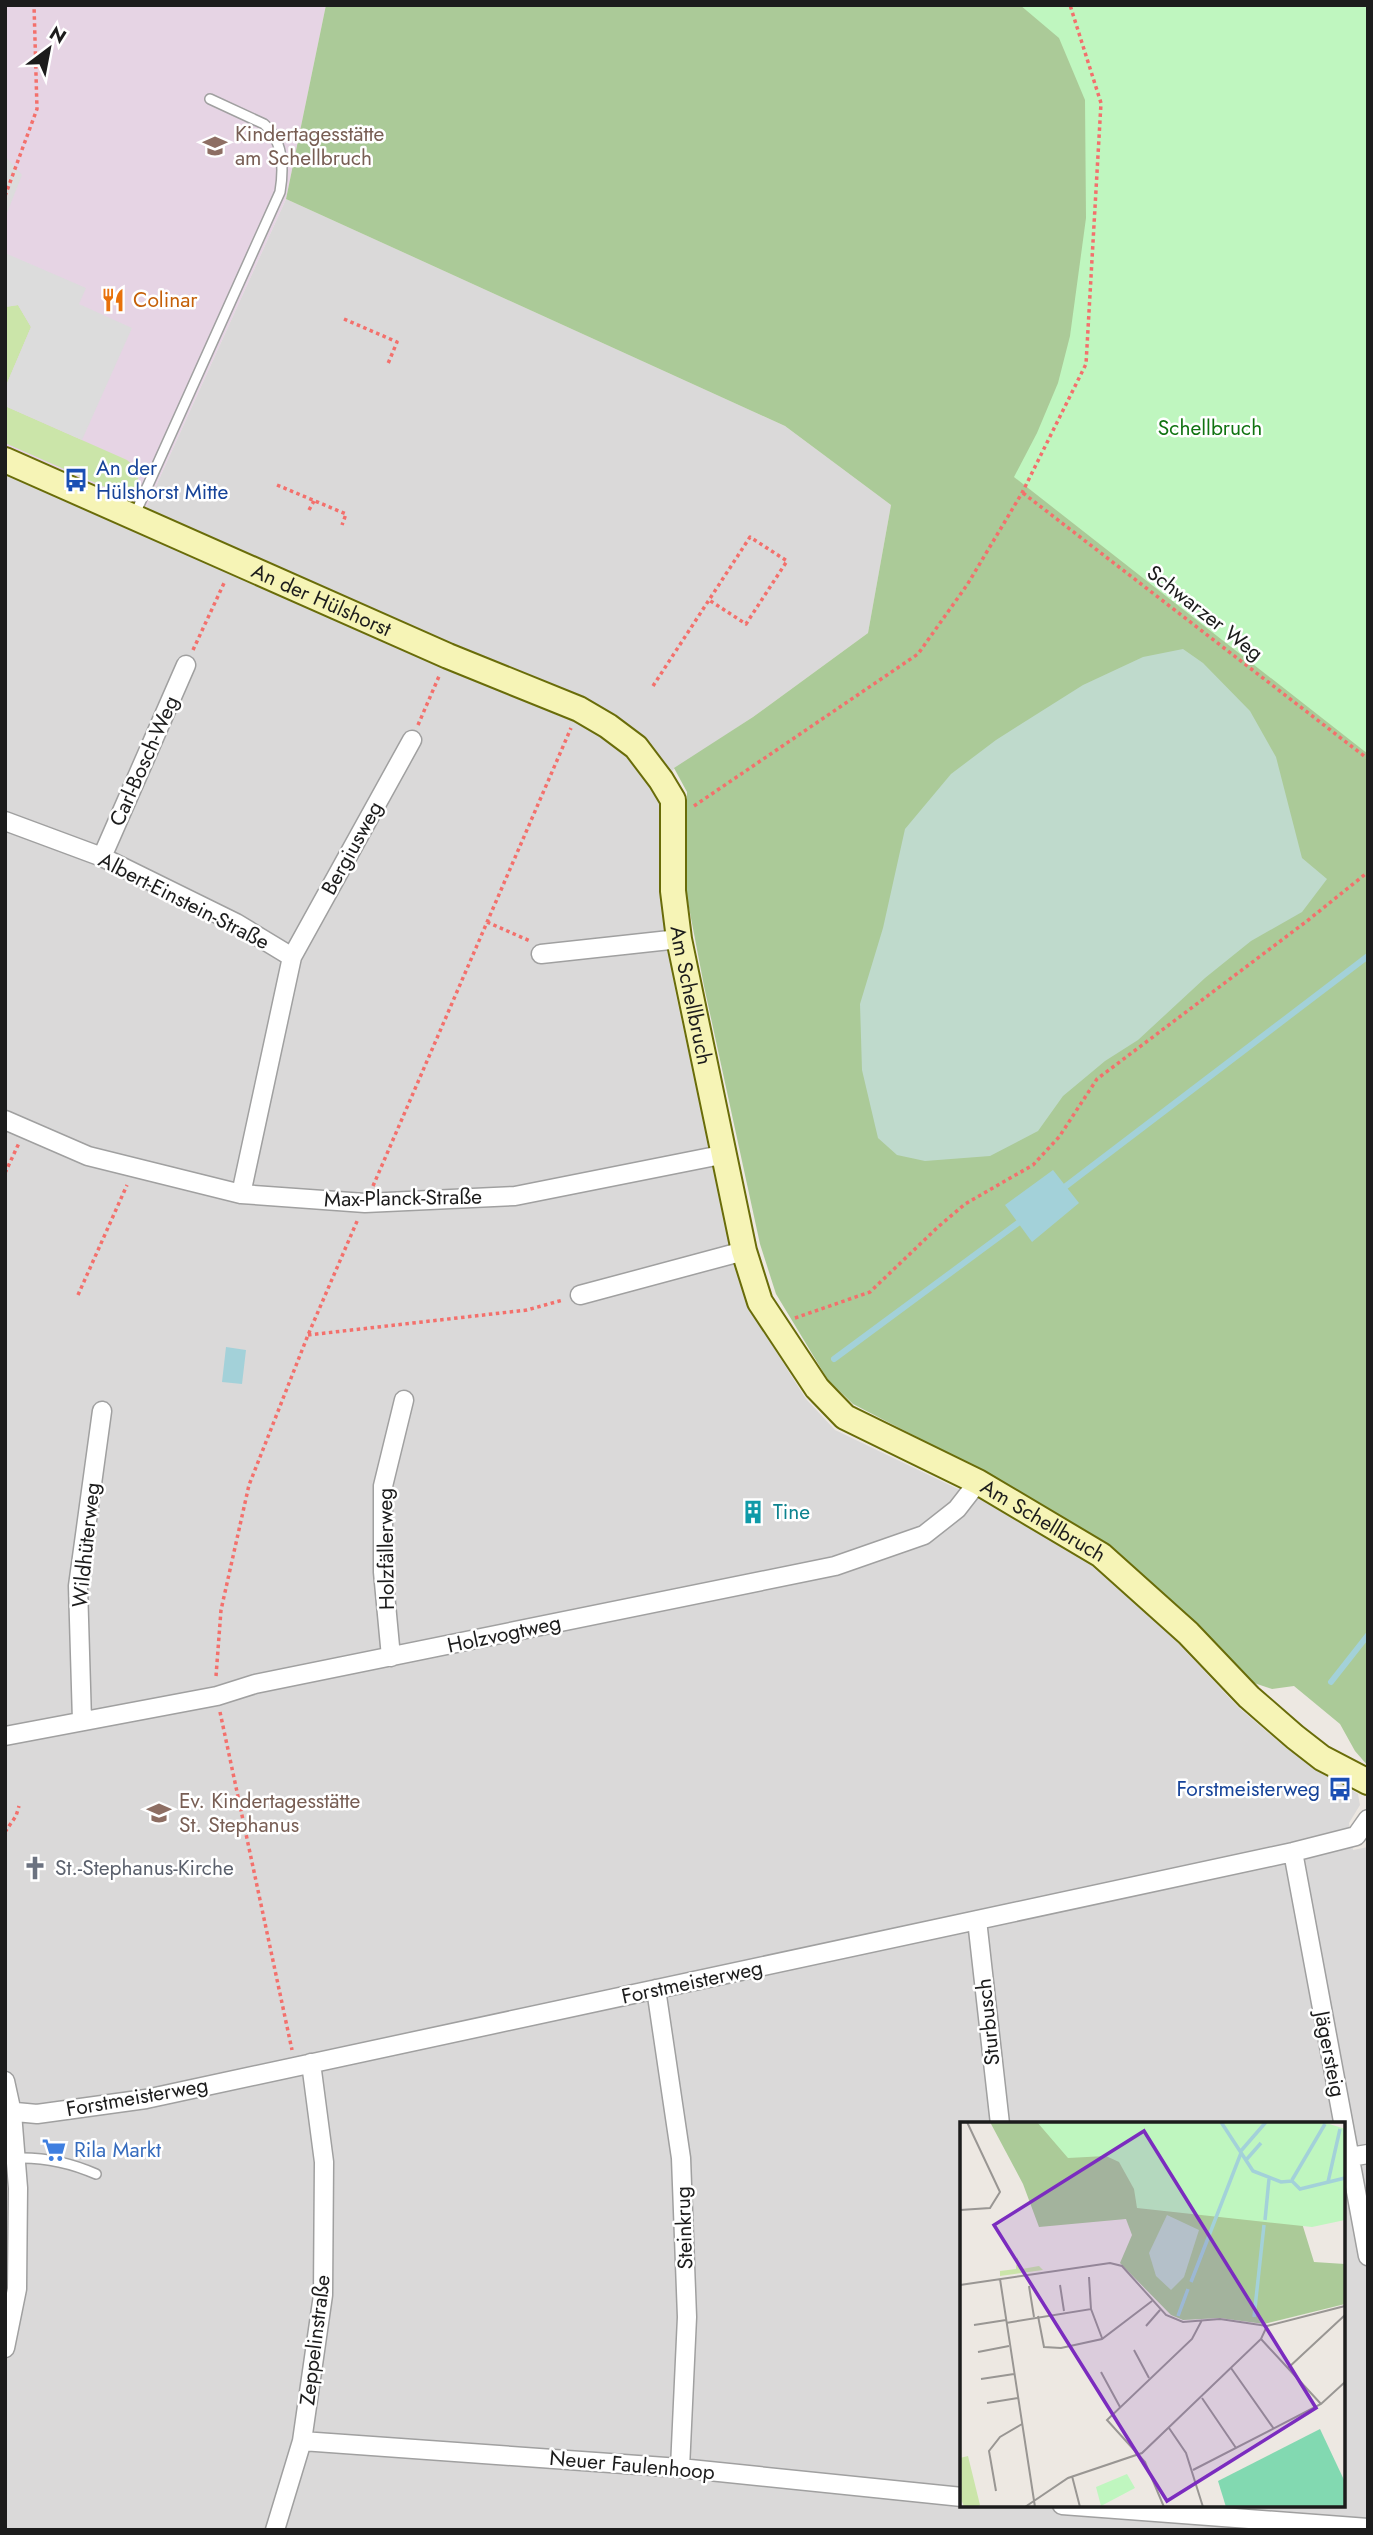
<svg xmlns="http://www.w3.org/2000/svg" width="1373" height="2535" viewBox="0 0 1373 2535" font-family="Jost,sans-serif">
<rect width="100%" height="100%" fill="#ede8e2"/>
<path fill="#dad9d9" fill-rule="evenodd" d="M286,199L785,426L891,505L868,633L753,717L650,785L662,806L659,891L676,995L730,1244L748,1307L806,1399L835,1430L985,1502L1092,1566L1176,1641L1238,1707L1286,1748L1358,1794L1360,1805L1349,1823L1353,1850L1368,1847V2530H5V461L141,519ZM962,2124H1343V2505H962Z"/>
<path fill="#e6d4e4" d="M5,5H326L286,199L141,519L5,461Z"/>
<path fill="#cbe5a9" d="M18,305L31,327L5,388V307Z
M5,406L127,460L140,472L132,499L5,443Z"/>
<path fill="#abca98" d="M326,5H1156L1368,406V1766L1355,1751L1340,1724L1294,1686L1272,1689L1254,1683L1196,1624L1108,1544L992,1476L853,1404L828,1380L776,1294L760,1244L704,986L686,892L687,792L674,768L753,717L868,633L891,505L785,426L286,199Z"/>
<path fill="#bfdacc" d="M1183,649L1203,663L1250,711L1276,757L1302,858L1327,879L1302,912L1251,941L1205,978L1138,1040L1105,1061L1063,1096L1038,1131L990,1156L925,1161L897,1155L878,1138L862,1070L860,1004L883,928L905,829L951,774L996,740L1083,685L1143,657Z"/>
<path fill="#bff6bf" d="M1020,5H1368V754L1014,477L1037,433L1058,383L1070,336L1086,218L1085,100L1059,38Z"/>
<path fill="#dcdcdc" d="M5,156L22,175L5,218Z
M5,253L86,288L79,304L132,328L82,440L5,406V388L31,327L18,305L5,307Z"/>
<path fill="#a3d1d9" d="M1053,1170L1079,1203L1032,1242L1005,1205Z
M226,1347L246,1350L242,1384L222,1382Z"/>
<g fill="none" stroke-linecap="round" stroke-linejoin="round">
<path stroke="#a3d1d9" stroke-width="6" d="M1066,1186L1368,956
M834,1359L1018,1223
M1331,1682L1368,1635"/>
<g stroke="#a0a0a0" stroke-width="12">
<path id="lane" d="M135,514L280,192C284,168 284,141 264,124L210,99
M16,2158C45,2157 69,2162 96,2174"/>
</g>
<g stroke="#a0a0a0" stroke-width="21">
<path id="street" d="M5,821L102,857L236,923L292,957L241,1194
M102,857L186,665
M541,954L679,939
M292,957L412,740
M5,1120L88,1156L241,1194L365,1203L515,1196L726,1154
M580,1295L744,1251
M391,1657L383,1572V1486L404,1400
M82,1721L78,1586L102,1411
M5,1736L217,1696L255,1684L835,1566L924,1535L957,1509L978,1482
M1293,1852L1368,2256
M977,1920L1000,2124
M656,1989L681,2158L687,2317L680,2468
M5,2081L12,2113L18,2188L17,2289L5,2348
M5,2111L37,2114L146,2099L1293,1852L1356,1836L1368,1819
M1350,2157L1368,2154
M302,2441L680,2468L962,2497
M1062,2505L1368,2528
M275,2530L302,2441L323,2295L324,2162L311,2063"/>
</g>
<g stroke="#696c09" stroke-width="28">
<g id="secondary">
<path id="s1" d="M5,460L448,656L579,709L608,726L636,747L661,780L673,800V891L679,939L744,1251L760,1302L817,1388L845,1417L978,1482L1101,1555L1188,1633L1249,1697L1295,1737L1322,1758L1368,1782"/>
</g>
</g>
<path stroke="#f3706c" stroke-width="3.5" stroke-dasharray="3.5 3.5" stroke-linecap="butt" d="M5,196L37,109L34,5
M344,319L397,342L387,366
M277,485L346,514L342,525
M1023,493L1368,759
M309,510L314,501
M193,650L225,581
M653,686L750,537L787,561L746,624L709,600
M418,725L440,674
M694,806L918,654L967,585L1022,493L1086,364L1101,103L1070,5
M487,922L530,941
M5,1173L19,1143
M373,1186L571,728
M78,1295L127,1185
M795,1318L870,1292L938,1227L965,1204L1033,1165L1059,1137L1097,1079L1307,921L1368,872
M308,1335L527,1310L563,1300
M216,1676L221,1610L249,1485L308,1335L358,1219
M220,1712L292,2050
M5,1832L16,1816L19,1806"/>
<use href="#lane" stroke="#fff" stroke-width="9"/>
<use href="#street" stroke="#fff" stroke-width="18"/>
<use href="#secondary" stroke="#f6f4b6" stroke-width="24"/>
</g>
<defs>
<g id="school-bare" transform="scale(1.89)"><path d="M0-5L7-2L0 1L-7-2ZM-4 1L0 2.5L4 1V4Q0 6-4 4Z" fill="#8d6e63" stroke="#fff" stroke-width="2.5" paint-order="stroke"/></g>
<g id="restaurant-bare" transform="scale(1.89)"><path d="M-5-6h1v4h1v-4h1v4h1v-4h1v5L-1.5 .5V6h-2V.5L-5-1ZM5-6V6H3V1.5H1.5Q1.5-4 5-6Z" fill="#e8710a" stroke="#fff" stroke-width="2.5" paint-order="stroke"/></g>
<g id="bus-bare" transform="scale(1.89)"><path d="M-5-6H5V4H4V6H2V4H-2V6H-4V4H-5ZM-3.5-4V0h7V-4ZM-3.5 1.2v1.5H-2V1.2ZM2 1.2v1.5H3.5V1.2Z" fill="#1a4fb4" stroke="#fff" stroke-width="2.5" paint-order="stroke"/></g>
<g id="building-bare" transform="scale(1.89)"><path d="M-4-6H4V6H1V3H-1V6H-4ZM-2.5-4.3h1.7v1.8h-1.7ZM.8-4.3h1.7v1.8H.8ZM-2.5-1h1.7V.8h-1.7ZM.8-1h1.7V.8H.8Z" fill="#0f9aa8" stroke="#fff" stroke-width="2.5" paint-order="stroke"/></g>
<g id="church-bare" transform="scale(1.89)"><path d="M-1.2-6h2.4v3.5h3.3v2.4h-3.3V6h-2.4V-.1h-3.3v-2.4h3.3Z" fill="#6b7280" stroke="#fff" stroke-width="2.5" paint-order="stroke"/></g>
<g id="supermarket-bare" transform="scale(1.89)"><path d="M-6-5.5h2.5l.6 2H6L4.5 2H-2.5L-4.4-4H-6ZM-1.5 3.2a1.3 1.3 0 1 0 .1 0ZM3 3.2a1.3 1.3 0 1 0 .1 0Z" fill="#3f7fe0" stroke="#fff" stroke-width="2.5" paint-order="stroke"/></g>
</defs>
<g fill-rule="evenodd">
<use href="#school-bare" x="215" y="146"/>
<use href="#restaurant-bare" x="113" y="300"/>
<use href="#bus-bare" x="76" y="480"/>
<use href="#building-bare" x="753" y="1512"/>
<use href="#bus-bare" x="1340" y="1789"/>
<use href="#school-bare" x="159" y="1813"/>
<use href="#church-bare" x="35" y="1868"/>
<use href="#supermarket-bare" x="54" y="2150"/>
</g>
<g text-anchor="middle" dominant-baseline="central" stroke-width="5" stroke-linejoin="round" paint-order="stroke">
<g font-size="21" fill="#785e54" stroke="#fff" text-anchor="start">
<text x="235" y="134">Kindertagesstätte<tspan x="235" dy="24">am Schellbruch</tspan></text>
<text x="179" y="1801">Ev. Kindertagesstätte<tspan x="179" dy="24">St. Stephanus</tspan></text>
</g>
<g font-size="21" fill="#c56008" stroke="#fff" text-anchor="start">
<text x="133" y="300">Colinar</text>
</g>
<g font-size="21" fill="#107311" stroke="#fff">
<text x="1210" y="428">Schellbruch</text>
</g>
<g font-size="21" fill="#164399" stroke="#fff" text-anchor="start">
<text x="96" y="468">An der<tspan x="96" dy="24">Hülshorst Mitte</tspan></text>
<text x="1320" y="1789" text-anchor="end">Forstmeisterweg</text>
</g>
<g font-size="21" fill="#1c1c1c" stroke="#fff">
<text stroke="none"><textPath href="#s1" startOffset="346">An der Hülshorst</textPath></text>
<text transform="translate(1205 613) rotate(38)">Schwarzer Weg</text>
<text transform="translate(144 761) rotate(-66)">Carl-Bosch-Weg</text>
<text transform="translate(352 848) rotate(-61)">Bergiusweg</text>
<text transform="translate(184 901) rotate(27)">Albert-Einstein-Straße</text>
<text stroke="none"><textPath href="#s1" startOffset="956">Am Schellbruch</textPath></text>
<text transform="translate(403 1198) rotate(-1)">Max-Planck-Straße</text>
<text stroke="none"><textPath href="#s1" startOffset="1638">Am Schellbruch</textPath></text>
<text transform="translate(86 1545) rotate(-84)">Wildhüterweg</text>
<text transform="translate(386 1549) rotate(-91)">Holzfällerweg</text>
<text transform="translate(504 1634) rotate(-12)">Holzvogtweg</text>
<text transform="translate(692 1982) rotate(-12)">Forstmeisterweg</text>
<text transform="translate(988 2022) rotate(-96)">Sturbusch</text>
<text transform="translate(1330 2054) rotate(79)">Jägersteig</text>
<text transform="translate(137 2097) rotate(-10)">Forstmeisterweg</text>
<text transform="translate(684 2228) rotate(-92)">Steinkrug</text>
<text transform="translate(315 2340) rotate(-83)">Zeppelinstraße</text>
<text transform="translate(632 2465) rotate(5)">Neuer Faulenhoop</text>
</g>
<g font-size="21" fill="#0d838f" stroke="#fff" text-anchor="start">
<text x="773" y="1512">Tine</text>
</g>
<g font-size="21" fill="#5b616d" stroke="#fff" text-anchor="start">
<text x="55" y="1868">St.-Stephanus-Kirche</text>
</g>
<g font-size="21" fill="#366cbe" stroke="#fff" text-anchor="start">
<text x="74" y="2150">Rila Markt</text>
</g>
</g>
<g transform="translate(960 2122)">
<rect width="385" height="385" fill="#ede8e2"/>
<path d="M57,135L62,147L79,144L83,148L40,154V149L56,147ZM8,334L20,383L17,385H4L0,374V336Z" fill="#cbe5a9"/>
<path d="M30,0H126L341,98L354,140L385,142V182L304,202L260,196L223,198L211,193L160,141L172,113L166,97L79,105L63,62Z" fill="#abca98"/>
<path d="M207,93L239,108L224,155L211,168L196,154L189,131Z" fill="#bfdacc"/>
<path d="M77,0H363L379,5L385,7V98L352,105L177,86L174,67L159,40L146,34L108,36ZM167,352L175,366L141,384L136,365Z" fill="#bff6bf"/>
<path d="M360,307L385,360V384L266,385L258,359Z" fill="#82d9b1"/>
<path fill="none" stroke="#a3d1d9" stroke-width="3.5" d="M261,0L293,49L321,60L332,59L340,67L385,56M280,30L306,0M286,38L301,21M332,58L365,2M368,60L380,7M305,98L309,57M231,160L281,31M218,194L228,167M294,195L304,103"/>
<path fill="none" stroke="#999693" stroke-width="2" d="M0,88L30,86L40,70L7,0M129,155L131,187M40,157L75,385M0,163L150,141L162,144L206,193L223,200L260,197L307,204L385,184M100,163L104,189M69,164L74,195M78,194L84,225L101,226L142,217L192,179M46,201L131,187L142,216M14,203L46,198M186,204L200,188M301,217L361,282M174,228L189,256M18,230L49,224M271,246L314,307M328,246L385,193M141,250L160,285M21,257L54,252M242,276L276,326M27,281L58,276M209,306L226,331L243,385M233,348L361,282L385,260M112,354L120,385M36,369L29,329L40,315L62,302M65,385L108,356L182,331L301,217L307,204M204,385L185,340L147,298L232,217L242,198"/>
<path fill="#7b2cbf" fill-opacity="0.15" stroke="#7b2cbf" stroke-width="3.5" d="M184,9L356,286L207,379L34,103Z"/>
<rect width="385" height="385" fill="none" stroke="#1c1c1c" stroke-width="3.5"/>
</g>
<rect width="1373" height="2535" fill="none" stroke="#1c1c1c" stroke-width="14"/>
<g transform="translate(49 49) rotate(32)" stroke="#ffffff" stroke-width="5" paint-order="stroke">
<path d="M0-5L12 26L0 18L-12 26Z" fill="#1c1c1c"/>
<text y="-10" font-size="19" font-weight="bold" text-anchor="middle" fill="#1c1c1c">N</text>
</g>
</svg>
